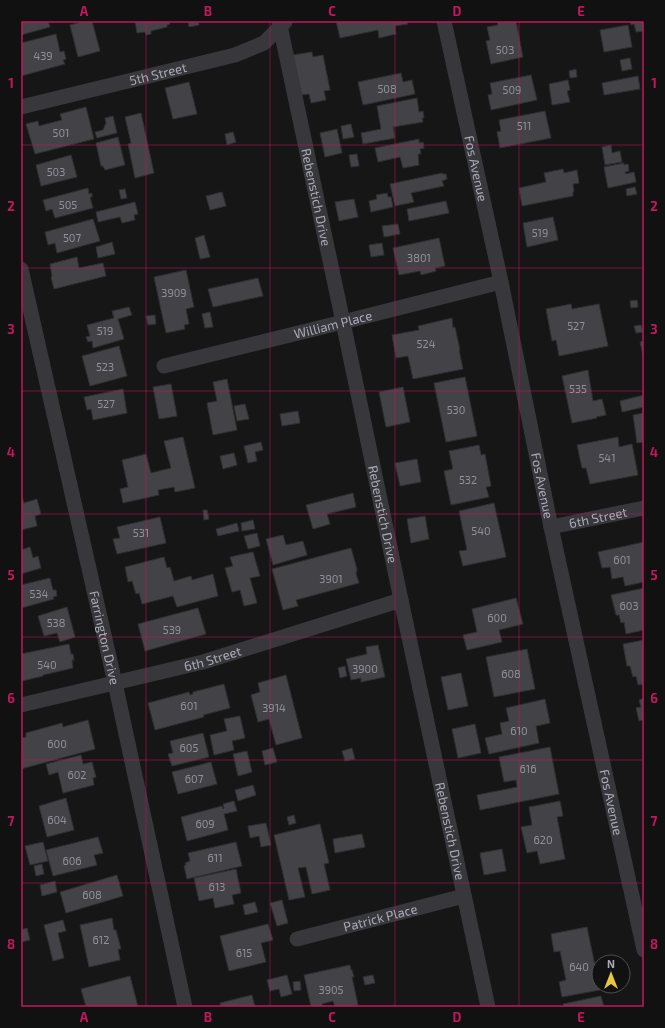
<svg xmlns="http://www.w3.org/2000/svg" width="665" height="1028" viewBox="0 0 665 1028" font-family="'Exo 2',sans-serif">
<rect width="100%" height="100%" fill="#161617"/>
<path fill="#434347" stroke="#303033" d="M21,21H48L50,27L21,35Z
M86,21V22L92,21L100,51L78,57L70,25Z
M135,21H169L170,24L167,25V27L151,31V34L146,35L145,32L137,33Z
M188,21H198L199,25L189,27Z
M336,21H407L408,24L395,26L396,34L379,38L378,30L340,38Z
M497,21H516L523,57L491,64L486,41L490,40L487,27L498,25Z
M630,21H644V31L636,32L634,24L631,25Z
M628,25L632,47L604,52L600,30Z
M56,34L60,52L64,51L66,59L63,60L65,64L21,76V43Z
M312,52L313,57L323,55L330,90L324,91L326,100L311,103L309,94L301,95L293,55Z
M630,58L632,69L622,71L620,60Z
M576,69L577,77L570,78L569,71Z
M401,73L403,82L412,80L415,94L363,105L358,82Z
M531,75L537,100L491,110L488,95L492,94L490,83Z
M638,76L640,89L604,95L602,83Z
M568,80L570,90L567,91L570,102L552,105L549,84Z
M189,82L197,114L173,119L165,88Z
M417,98L419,112L423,111L424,118H422L423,122L393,127L395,138L363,144L361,133L381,129L377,106Z
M86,107L94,139L35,154L26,124L38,121L39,126L62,120L60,114Z
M545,111L551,138L500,148L497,132L501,131L499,120Z
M141,113L154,173L135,178L128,144L131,143L125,117Z
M113,116L117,133L97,138L95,132L103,130L106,123L105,118Z
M351,124L354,137L343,139L341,126Z
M337,129L342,153L325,157L320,133Z
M233,132L236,142L227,145L225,134Z
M118,137L125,165L105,170L103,166H101L96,143Z
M419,139V143L423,142L424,148L420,149L421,154H418L419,165L403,168L400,157L378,162L375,148Z
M611,145L612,153L620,151L622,162L605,165L602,147Z
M357,154L359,166L351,167L349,155Z
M71,155L77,177L41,186L36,165Z
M624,163V165L628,164L629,171L625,172L626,174L634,172L636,182L608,188L604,167Z
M563,169L564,173L577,170L579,183L573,184L574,191L573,192V196L522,206L519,188L546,182L544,173Z
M442,173V174H446L447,179L442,181L444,186L411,193L414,202L395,206L390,184Z
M635,187L637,194L627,196L626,189Z
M88,188L89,194L92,193V197H90L93,208L55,218L52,209L46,211L43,200Z
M125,189L127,198L121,199L119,190Z
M222,192L226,206L210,210L206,196Z
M387,193L388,197H391L393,207L371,212L369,201L377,199L376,195Z
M354,199L358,217L339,221L335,202Z
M446,201L449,213L409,221L407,209Z
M135,202L138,214L134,215L135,220L122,223L120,217L98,222L96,212Z
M553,217L558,240L527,247L523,223Z
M93,219L100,241L57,253L55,243L48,245L45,232Z
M398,224L400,234L384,237L382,226Z
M204,235L210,257L200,259L195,238Z
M439,238L445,266L435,268L436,271L421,275L420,271L399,275L393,248Z
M112,242L115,254L98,258L96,247Z
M382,243L384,255L371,257L369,245Z
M77,257L79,268L103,263L106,276L54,289L51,277L52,276L50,264Z
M186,270L194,307L186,309L189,324L184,325L185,329L166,333L154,277Z
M258,278L263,296L213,307L208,289Z
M637,300L638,307L631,308L630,301Z
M571,304L572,309L599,304L608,346L559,356L556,340L552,341L546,309Z
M129,307L132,315L118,319L124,339L93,348L92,341L88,342L86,337L90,336L87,325L114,318L112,311Z
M210,312L213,327L205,328L202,314Z
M155,315L156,324L148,325L146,316Z
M452,318L453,328L455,327L460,350H459L463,369L413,379L408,356L396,358L392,335L419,330L418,326Z
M641,325L643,332L636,333L634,326Z
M644,341V359L640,342Z
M119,346L127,376L90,386L82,356Z
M588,370L593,401L602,399L606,415L596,417L597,418L572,423L562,376Z
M465,377L477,436L446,442L434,383Z
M227,379L237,430L213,435L207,403L217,401L213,382Z
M171,384L177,416L159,419L153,387Z
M403,387L410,422L386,427L379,392Z
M123,389L127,413L93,420L91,409L87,410L84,397Z
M644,395V407L622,412L620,401Z
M245,404L249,419L237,421L234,406Z
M298,411L300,423L282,426L280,414Z
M644,413V442L637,443L633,415Z
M183,437L195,488L175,492L174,487L158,490L159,495L123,503L120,489L128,487L122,460L146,454L151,473L171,468L164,441Z
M618,437L619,447L632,444L638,475L590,484L586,468H582L577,445Z
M261,442L263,450L255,452L257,461L248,463L244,446Z
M479,445L481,455L485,454L491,486L486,487L489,497L451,505L444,471L453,469L449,451Z
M234,453L237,465L223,469L220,456Z
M417,459L421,482L400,486L395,463Z
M21,493L24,503L37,499L41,514L35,516L37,526L21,530Z
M353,493L356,507L327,514L330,524L313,529L306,505Z
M494,503L506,557L463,566L459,551L467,550L459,511Z
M203,510H207L209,519L204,520Z
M425,516L429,539L411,543L407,519Z
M160,517L166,543L117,554L113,539L120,538L117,527Z
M253,520L255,529L242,531L241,523Z
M237,523L239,531L218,536L216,529Z
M257,533L260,546L248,549L244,536Z
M283,535L286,545L303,541L307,555L273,565L266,539Z
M644,542V582L625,586L623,577L612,579L610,567L602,568L598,552Z
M30,547L33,558L38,556L41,568L21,574V550Z
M351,548L357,569L356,574L359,583L296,600L298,606L283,610L272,569Z
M253,552L260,576L250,578L257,603L244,606L240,590L232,592L225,568L233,566L230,557Z
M164,557L167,568L170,567L174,581L191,576L192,580L213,574L218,596L177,607L173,596L142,604L139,593L136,594L132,581L128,582L125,567Z
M50,578L53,590H56L57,596L53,597L54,599L21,608V585Z
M644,588V630L626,634L624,622L621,623L619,615H616L611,595Z
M516,598L523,624L499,630L502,642L467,650L463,635L477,632L472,609Z
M67,607L75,637L60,642L57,633L44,636L38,616Z
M198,608L206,634L145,651L138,624Z
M644,640V684L638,685L636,676L633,677L630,666H627L623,644Z
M69,644L71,654H73L74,660H72L73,668L43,675V676L22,681L21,654Z
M378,645L385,677L361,682V678L351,680L346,659L367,654L366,647Z
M527,649L535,689L494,697L486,657Z
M345,666L347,676L340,678L338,668Z
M461,673L468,706L448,710L441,677Z
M286,675L302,738L276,745L269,719L258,722L251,695L260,692L258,683Z
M224,684L230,708L203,715L204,717L155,730L148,703L189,692L190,695L193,694V692Z
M644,698V722V720L639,721L636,708L641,707L639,700Z
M545,699L550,723L536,726L539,743L489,754L485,738L502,734L500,723L509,721L506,708Z
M240,716L245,738L232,741L234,750L214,755L210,735L227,731L224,719Z
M88,720L95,749L21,769V738L26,737V733L62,723L63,727Z
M475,724L481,753L458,758L452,729Z
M203,733L209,757L172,766L168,754L173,753L170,741Z
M550,747L559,794L480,810L477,795L517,787L516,780L504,782L499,757Z
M273,748L277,762L265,765L262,751Z
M352,748L355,759L345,761L342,751Z
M247,751L252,772L238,776L233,754Z
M81,755L83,764L92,762L96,777L93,778L94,785L63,793L58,772L49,775L46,764Z
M211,762L217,784L178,794L172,772Z
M253,785L256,795L238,801L235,790Z
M66,798L74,830L47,837L39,806Z
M234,801L237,811L224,814L228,830L187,841L181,817L222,806L223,809L224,808L223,804Z
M560,801L563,816L557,817L565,859L540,864L537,851L527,853L521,827L532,825L529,807Z
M294,815L296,823L289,825L287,817Z
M266,823L271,845L261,847L259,836L250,838L248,826Z
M320,824L329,863L324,864L330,890L312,894L306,867L298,868L305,897L289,900L274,835Z
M362,834L365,847L335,853L333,839Z
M98,837L103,853L94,855L97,865L53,876L46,850Z
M43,842L48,861L30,865L25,846Z
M236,842L242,866L187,879L184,866L186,865L185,863L190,861L188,853Z
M502,849L506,871L484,875L480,853Z
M42,864L44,874L36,876L34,866Z
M236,869L241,893L232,895L234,904L215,908L213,898L199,901L194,878Z
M117,875L123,896L66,913L60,892Z
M55,881L57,892L42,896L40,885Z
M282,900L288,923L277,926L270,903Z
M255,902L258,912L245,915L243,905Z
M112,918L114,930H116L121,949H118L120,960L89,967L80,925Z
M63,920L66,931L58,933L64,958L53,961L44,925Z
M268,924L273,940L261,943L266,962L229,971L220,936Z
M587,927L600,990L562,997L559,982L566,980L560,951L554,952L551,934Z
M27,928L30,940L21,942V930Z
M350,965L351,970H352L354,977H352L358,1005L348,1007H335L333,1001L322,1004L323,1007H311L304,975Z
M287,975L292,994L281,997L279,989L270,991L267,980Z
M373,975L375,983L365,985L363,977Z
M130,976L138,1007H86L81,989Z
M300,981L301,990L294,991L293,982Z
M252,995L255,1007H221L220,1003Z
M601,996L604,1007H564L563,1004Z"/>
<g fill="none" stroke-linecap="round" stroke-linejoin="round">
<g stroke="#37373c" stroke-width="15">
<path id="s1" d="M279,21L343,322L401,600L488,1007"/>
<path id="s2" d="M444,21L501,282L551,527L644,950"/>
<path id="s3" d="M21,107L235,55L264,43L285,22"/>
<path id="s4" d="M21,269L115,683L185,1007"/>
<path id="s5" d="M164,366L343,322L501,282"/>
<path id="s6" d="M551,527L644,508"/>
<path id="s7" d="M21,705L203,662L401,600"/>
<path id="s8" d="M297,939L464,896"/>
</g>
</g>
<path fill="none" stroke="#c2185b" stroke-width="1" stroke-opacity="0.55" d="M146,21V1007M270,21V1007M395,21V1007M519,21V1007M21,145H644M21,268H644M21,391H644M21,514H644M21,637H644M21,760H644M21,883H644"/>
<g text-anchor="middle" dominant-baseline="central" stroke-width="3" stroke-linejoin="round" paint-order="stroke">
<g font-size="11" fill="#90919a">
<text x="505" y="49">503</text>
<text x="43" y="55">439</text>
<text x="387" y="88">508</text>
<text x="512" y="89">509</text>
<text x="524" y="125">511</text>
<text x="61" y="132">501</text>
<text x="56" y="171">503</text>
<text x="68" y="204">505</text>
<text x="540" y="232">519</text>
<text x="72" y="237">507</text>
<text x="419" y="257">3801</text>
<text x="174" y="292">3909</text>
<text x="576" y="325">527</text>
<text x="105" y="330">519</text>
<text x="426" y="343">524</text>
<text x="105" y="366">523</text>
<text x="578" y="388">535</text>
<text x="106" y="403">527</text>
<text x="456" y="409">530</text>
<text x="607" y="457">541</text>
<text x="468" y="479">532</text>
<text x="481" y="530">540</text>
<text x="141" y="532">531</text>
<text x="622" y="559">601</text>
<text x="331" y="578">3901</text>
<text x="39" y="593">534</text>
<text x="629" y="605">603</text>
<text x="497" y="617">600</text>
<text x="56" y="622">538</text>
<text x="172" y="629">539</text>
<text x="47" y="664">540</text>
<text x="365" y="668">3900</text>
<text x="511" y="673">608</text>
<text x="189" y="705">601</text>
<text x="274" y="707">3914</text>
<text x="519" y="730">610</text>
<text x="57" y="743">600</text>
<text x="189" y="747">605</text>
<text x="528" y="768">616</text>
<text x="77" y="774">602</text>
<text x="194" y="778">607</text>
<text x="57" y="819">604</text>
<text x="205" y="823">609</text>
<text x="543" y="839">620</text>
<text x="215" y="857">611</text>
<text x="72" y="860">606</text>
<text x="217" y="886">613</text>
<text x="92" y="894">608</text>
<text x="101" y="939">612</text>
<text x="244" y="952">615</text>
<text x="579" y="966">640</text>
<text x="331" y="989">3905</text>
</g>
<g font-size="13" fill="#a9abb6" stroke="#111112">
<text stroke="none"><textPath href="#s3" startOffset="141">5th Street</textPath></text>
<text stroke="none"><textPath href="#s2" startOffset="151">Fos Avenue</textPath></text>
<text stroke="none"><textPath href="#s1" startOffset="180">Rebenstich Drive</textPath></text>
<text stroke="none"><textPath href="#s5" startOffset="174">William Place</textPath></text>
<text stroke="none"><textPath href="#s2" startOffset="475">Fos Avenue</textPath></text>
<text stroke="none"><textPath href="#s1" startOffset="504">Rebenstich Drive</textPath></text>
<text stroke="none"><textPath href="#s6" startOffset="48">6th Street</textPath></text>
<text stroke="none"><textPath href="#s4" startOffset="378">Farrington Drive</textPath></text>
<text stroke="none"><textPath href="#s7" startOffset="197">6th Street</textPath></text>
<text stroke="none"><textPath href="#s2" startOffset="799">Fos Avenue</textPath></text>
<text stroke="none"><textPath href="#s1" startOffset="828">Rebenstich Drive</textPath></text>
<text stroke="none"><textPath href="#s8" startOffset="86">Patrick Place</textPath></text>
</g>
</g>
<rect width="665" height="1028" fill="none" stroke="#111112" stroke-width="44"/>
<g transform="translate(611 974)"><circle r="19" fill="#111112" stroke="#4e4f54"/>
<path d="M0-3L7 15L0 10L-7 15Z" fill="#e5c640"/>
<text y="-6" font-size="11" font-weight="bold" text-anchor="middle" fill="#a9abb6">N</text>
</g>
<rect x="22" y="22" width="621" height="984" fill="none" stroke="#c2185b" stroke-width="1.5"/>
<g font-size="13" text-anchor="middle" font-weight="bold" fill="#c2185b">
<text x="84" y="16">A</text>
<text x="208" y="16">B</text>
<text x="332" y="16">C</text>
<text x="457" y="16">D</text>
<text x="581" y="16">E</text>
<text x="11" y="88">1</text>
<text x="654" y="88">1</text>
<text x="11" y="211">2</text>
<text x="654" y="211">2</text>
<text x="11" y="334">3</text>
<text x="654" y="334">3</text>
<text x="11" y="457">4</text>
<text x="654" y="457">4</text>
<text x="11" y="580">5</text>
<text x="654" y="580">5</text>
<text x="11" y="703">6</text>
<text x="654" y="703">6</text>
<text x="11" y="826">7</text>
<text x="654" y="826">7</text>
<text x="11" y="949">8</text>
<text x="654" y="949">8</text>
<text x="84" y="1022">A</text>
<text x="208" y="1022">B</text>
<text x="332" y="1022">C</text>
<text x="457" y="1022">D</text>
<text x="581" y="1022">E</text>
</g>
</svg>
